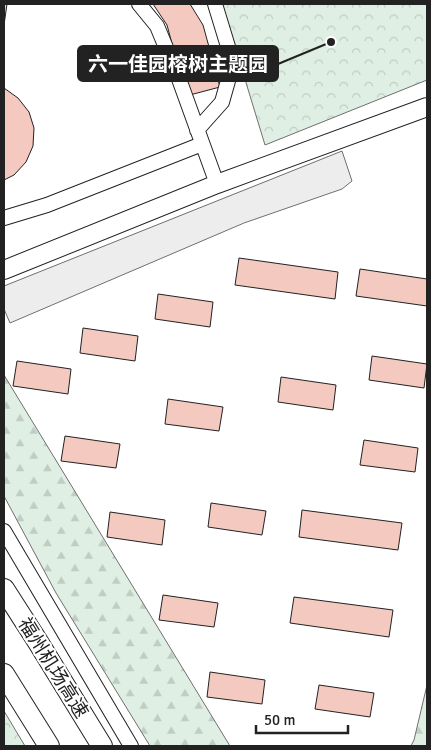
<svg xmlns="http://www.w3.org/2000/svg" width="431" height="750" viewBox="0 0 431 750" font-family="Signika,'Noto Sans SC',sans-serif">
<defs>
<pattern id="forest-firs" width="22" height="20" patternUnits="userSpaceOnUse" patternTransform="scale(1.25)"><rect width="22" height="20" fill="#e0efe3"/><path d="M5 1l3.5 6h-7zM16 11l3.5 6h-7z" fill="#c0cdc2"/></pattern>
<pattern id="park-crowns" width="20" height="18" patternUnits="userSpaceOnUse" patternTransform="scale(1.25)"><rect width="20" height="18" fill="#e0efe3"/><path d="M2 6a3 3 0 1 1 6 0M12 15a3 3 0 1 1 6 0" fill="none" stroke="#c0cdc2"/></pattern>
</defs>
<rect width="100%" height="100%" fill="#fff"/>
<path fill="url(#forest-firs)" stroke="#6f6f6f" d="M4,375L230,746H150L56,593L4,496Z
M427,685V746H411L414,740Z"/>
<path fill="url(#park-crowns)" stroke="#6f6f6f" d="M222,4H427V80L265,145Z
M4,711L25,746H4Z"/>
<path fill="#ededed" stroke="#6f6f6f" d="M342,151L352,181L342,189L244,223L10,323L4,309V286Z"/>
<path fill="#f3c9c0" stroke="#222" d="M4,4H7L4,25Z
M153,4H190L203,25L220,87L186,96L167,25Z
M4,88L18,98L29,112L34,128L33,146L26,162L14,175L4,180Z
M239,258L338,272L335,299L235,285Z
M360,269L427,279V306L356,296Z
M158,294L213,302L210,327L155,319Z
M83,328L138,336L135,361L80,353Z
M372,356L427,364L424,388L369,380Z
M17,361L71,369L68,394L13,386Z
M281,377L336,385L333,410L278,402Z
M168,399L223,407L219,431L165,424Z
M65,436L120,444L116,468L61,461Z
M364,440L418,448L415,472L360,465Z
M211,503L266,511L262,535L208,527Z
M302,510L402,523L398,550L299,537Z
M110,512L165,520L162,545L107,537Z
M163,595L218,603L214,627L159,620Z
M294,597L393,610L389,637L290,623Z
M210,672L265,680L262,704L207,697Z
M319,685L374,693L370,717L315,709Z"/>
<g fill="none" stroke-linecap="round" stroke-linejoin="round">
<g stroke="#222" stroke-width="16">
<path id="minor" d="M139,4L157,26L179,79L217,184
M197,130L222,102L233,63L215,4
M4,218L47,205L202,144
M4,531L131,746"/>
</g>
<g stroke="#222" stroke-width="20">
<path id="major" d="M4,270L217,184L427,107"/>
</g>
<g stroke="#222" stroke-width="22">
<path id="highway" d="M4,589L38,642L102,746
M4,674L49,746"/>
</g>
<use href="#minor" stroke="#fff" stroke-width="14"/>
<use href="#major" stroke="#fff" stroke-width="18"/>
<use href="#highway" stroke="#fff" stroke-width="20"/>
</g>
<g text-anchor="middle" dominant-baseline="central" stroke-width="4" stroke-linejoin="round" paint-order="stroke">
<g font-size="19" fill="#222" stroke="#fff">
<text transform="translate(53 668) rotate(58)">福州机场高速</text>
</g>
</g>
<path fill="none" stroke="#222" stroke-width="2" d="M331 42L278 64"/>
<circle fill="#222" stroke="#fff" stroke-width="2" cx="331" cy="42" r="5"/>
<rect fill="#222" stroke="#222" stroke-width="2" x="78" y="46" width="200" height="35" rx="5"/>
<g font-size="20" text-anchor="middle" font-weight="bold" fill="#fff">
<text x="178" y="71">六一佳园榕树主题园</text>
</g>
<rect width="431" height="750" fill="none" stroke="#222222" stroke-width="10"/>
<path d="M256 725v8h92v-8" fill="none" stroke="#222222" stroke-width="2.5"/>
<text x="264" y="725" font-size="15" fill="#222222" stroke="#ffffff" stroke-width="4" paint-order="stroke">50 m</text>
</svg>
